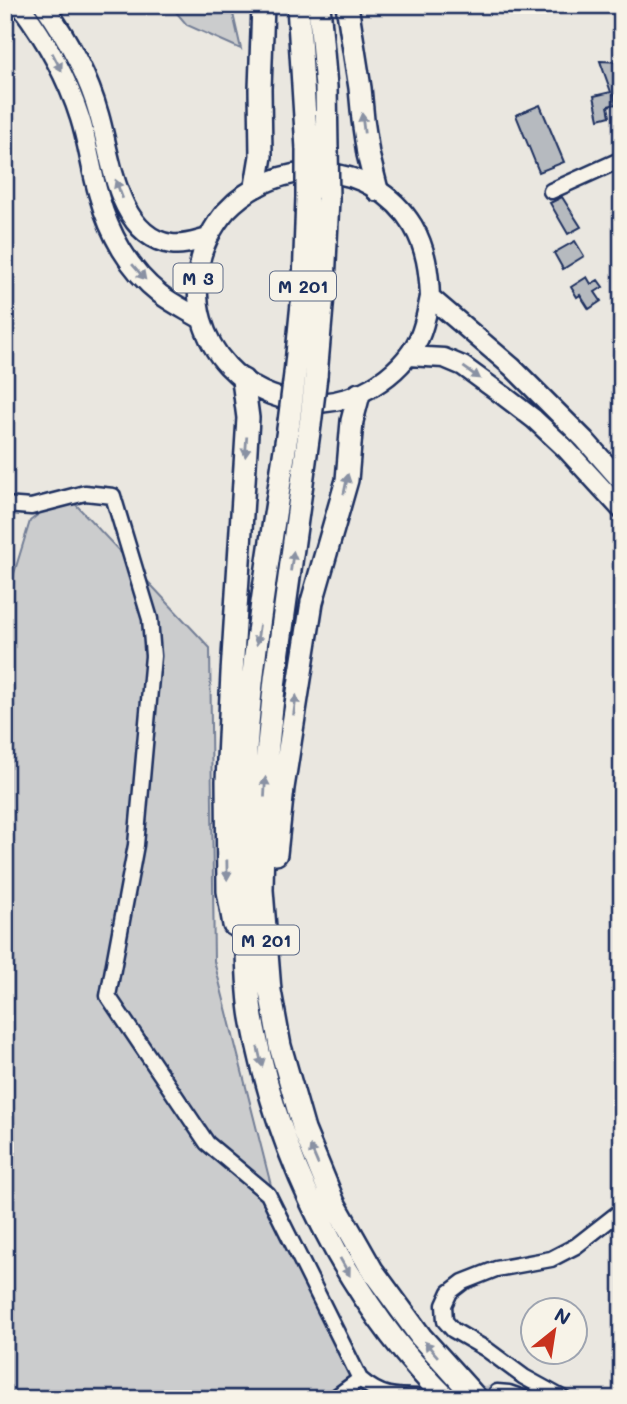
<svg xmlns="http://www.w3.org/2000/svg" width="627" height="1404" viewBox="0 0 627 1404" font-family="Mali,sans-serif">
<rect width="100%" height="100%" fill="#eae7e0"/>
<filter id="ink" filterUnits="userSpaceOnUse"><feTurbulence type="fractalNoise" baseFrequency=".0143" numOctaves="2"/><feDisplacementMap in="SourceGraphic" scale="14" xChannelSelector="R" yChannelSelector="G"/><feConvolveMatrix kernelMatrix="1 2 1 2 8 2 1 2 1" color-interpolation-filters="sRGB"/></filter>
<g filter="url(#ink)">
<path fill="#cbcccd" stroke="#737e96" stroke-width="2" d="M170,5H231L241,49L187,25Z
M65,493L210,648L214,961L278,1213L357,1370L387,1399H5V603L30,521Z"/>
<path fill="#b6babf" stroke="#1b2f5e" stroke-width="2" d="M600,61L622,62V94L614,95L616,104L608,106L610,116L599,119L594,96L611,92Z
M540,105L564,162L539,172L516,115Z
M562,197L581,227L568,234L550,203Z
M575,241L584,256L563,269L554,253Z
M587,277L591,284L598,280L603,287L595,292L601,301L589,309L580,295L577,297L571,287Z"/>
<g fill="none" stroke-linecap="round" stroke-linejoin="round">
<path stroke="#c1c2c6" stroke-width="14" stroke-dasharray="14 7" stroke-linecap="butt" d="M420,1397L497,1392"/>
<g stroke="#1b2f5e" stroke-width="19">
<path id="minor" d="M551,191L622,159
M5,505L31,507L85,493L113,496L150,619L153,656L136,845L108,996L207,1143L268,1194L360,1379C381,1397 394,1397 420,1397
M497,1392L509,1393L526,1399
M333,1399L360,1379
M564,1399L524,1377L486,1349L453,1330L445,1321L444,1305L450,1292L463,1282L496,1269L551,1259L576,1246L622,1210"/>
</g>
<g stroke="#1b2f5e" stroke-width="23">
<path id="major" d="M20,5C46,40 67,77 80,118C88,143 91,170 99,196C109,233 129,270 160,294C173,304 188,311 201,319
M44,5C68,39 88,75 99,115C111,156 117,236 171,244C184,246 196,241 208,238
M430,297C427,311 425,325 419,338C409,359 392,375 372,387C308,425 222,392 202,320C197,303 197,284 199,267C202,247 213,226 226,211C278,155 372,159 413,226C426,248 429,272 430,297L512,367L585,440L622,482
M408,356L444,358L463,366L504,396L534,419L566,449L622,510"/>
</g>
<g stroke="#1b2f5e" stroke-width="26">
<path id="highway" d="M298,5L307,149
M319,5L326,87L327,149
M347,5L360,88L363,120L368,154L377,190
M256,186L261,156L260,89L263,5
M295,374L304,283L307,197
M316,376L324,283L328,199
M289,422C277,506 262,590 253,674C243,760 240,847 246,933C248,962 247,995 253,1023C268,1103 297,1180 336,1251C366,1304 403,1356 447,1399
M310,425L275,679L264,783L262,890L270,991L280,1046L304,1130L334,1203L372,1270L421,1337L477,1399
M276,854L283,788L312,602L347,480L352,421L359,394
M234,925L228,891L227,781L232,673L248,418L243,380"/>
</g>
<use href="#minor" stroke="#f7f3e8" stroke-width="14"/>
<use href="#major" stroke="#f7f3e8" stroke-width="18"/>
<use href="#highway" stroke="#f7f3e8" stroke-width="21"/>
<g stroke="#1b2f5e" stroke-width="26" stroke-linecap="butt">
<path id="highway-bridge" d="M327,149L328,199
M307,197V149
M289,422L295,374
M310,425L316,376"/>
</g>
<use href="#highway-bridge" stroke="#f7f3e8" stroke-width="21"/>
</g>
<defs><path id="oneway-solid" d="M-6-.8H1V-3.2L6.5 0L1 3.2V.8H-6Z" transform="scale(1.75)"/></defs>
<g fill="#8991a3">
<use href="#oneway-solid" transform="translate(57 62) rotate(62)"/>
<use href="#oneway-solid" transform="translate(363 123) rotate(-97)"/>
<use href="#oneway-solid" transform="translate(119 189) rotate(-111)"/>
<use href="#oneway-solid" transform="translate(139 272) rotate(49)"/>
<use href="#oneway-solid" transform="translate(472 373) rotate(35)"/>
<use href="#oneway-solid" transform="translate(246 447) rotate(94)"/>
<use href="#oneway-solid" transform="translate(346 484) rotate(-78)"/>
<use href="#oneway-solid" transform="translate(292 561) rotate(-82)"/>
<use href="#oneway-solid" transform="translate(258 635) rotate(98)"/>
<use href="#oneway-solid" transform="translate(295 705) rotate(-82)"/>
<use href="#oneway-solid" transform="translate(265 787) rotate(-87)"/>
<use href="#oneway-solid" transform="translate(227 870) rotate(89)"/>
<use href="#oneway-solid" transform="translate(260 1057) rotate(77)"/>
<use href="#oneway-solid" transform="translate(314 1155) rotate(-113)"/>
<use href="#oneway-solid" transform="translate(345 1267) rotate(61)"/>
<use href="#oneway-solid" transform="translate(431 1349) rotate(-131)"/>
</g>
</g>
<g text-anchor="middle" dominant-baseline="central" stroke-width="7" stroke-linejoin="round" paint-order="stroke">
<g fill="#f7f3e8" stroke="#5d6a87" stroke-width="2">
<rect x="173.5" y="263.5" width="49" height="29" rx="5"/>
<rect x="270" y="271.5" width="66" height="29" rx="5"/>
<rect x="233" y="925.5" width="66" height="29" rx="5"/>
</g>
<g font-size="18" font-weight="bold" fill="#1b2f5e">
<text x="198" y="278">M 3</text>
<text x="303" y="286">M 201</text>
<text x="266" y="940">M 201</text>
</g>
</g>
<rect width="627" height="1404" fill="none" stroke="#f7f3e8" stroke-width="28"/>
<rect x="14" y="14" width="599" height="1376" fill="none" stroke="#1b2f5e" stroke-width="2.5" filter="url(#ink)"/>
<g transform="translate(554 1331) rotate(30)"><circle r="33" fill="#f7f3e8" stroke="#9fa5b1" stroke-width="2"/>
<path d="M0-5L12 26L0 18L-12 26Z" fill="#c8321e"/>
<text y="-10" font-size="19" font-weight="bold" text-anchor="middle" fill="#1b2f5e">N</text>
</g>
</svg>
